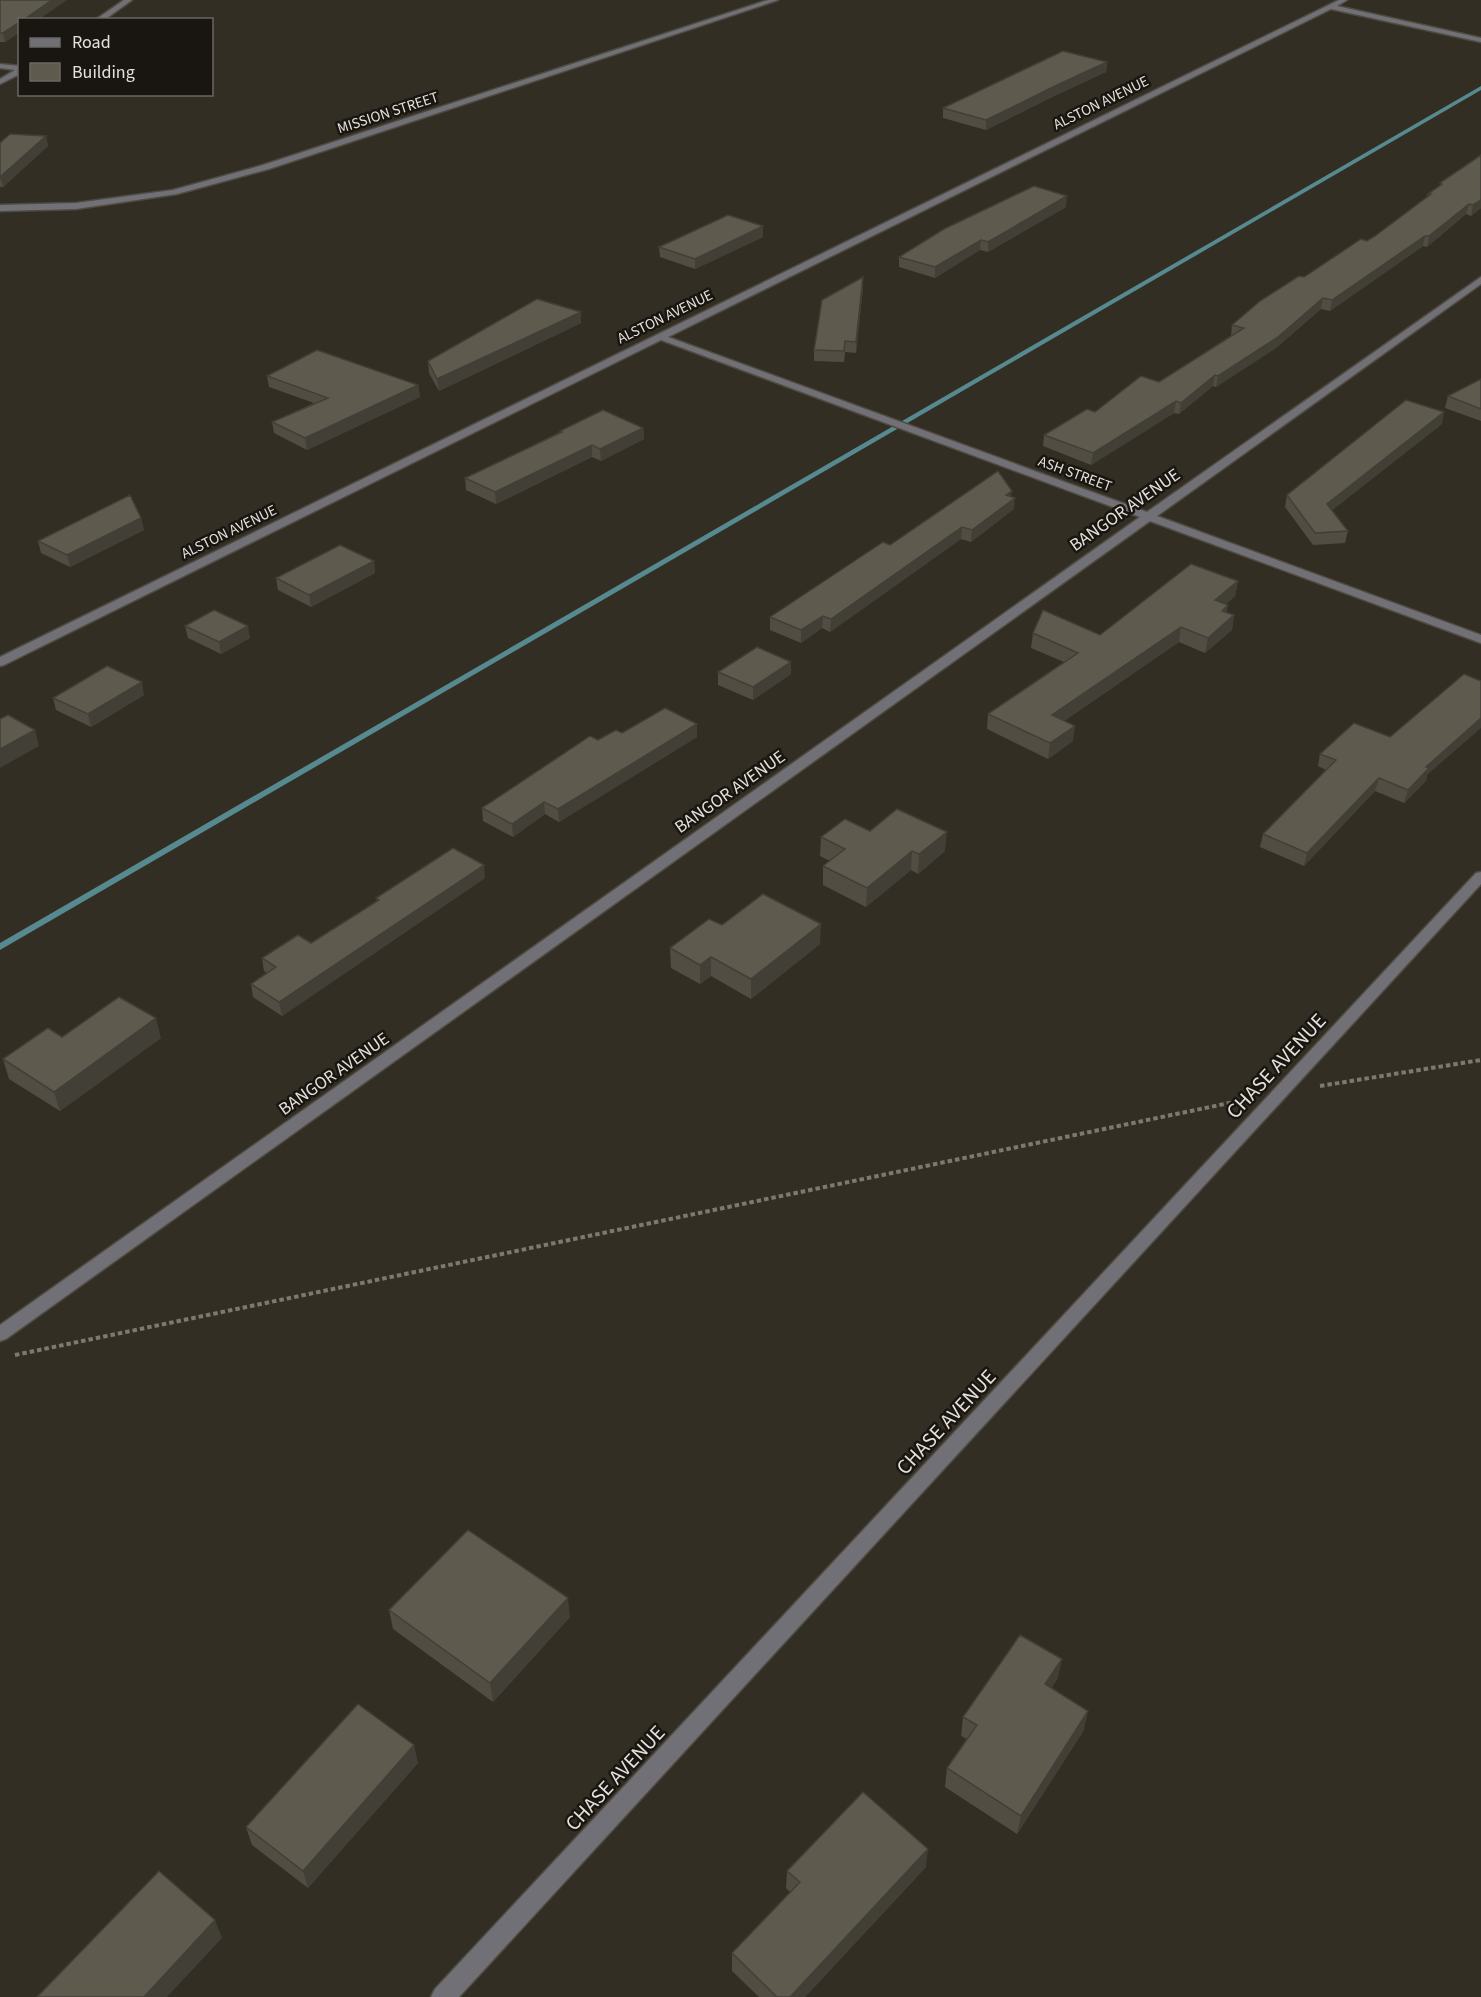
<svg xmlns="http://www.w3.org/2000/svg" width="1481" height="1997" viewBox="0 0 1481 1997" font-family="'Source Sans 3',sans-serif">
<rect width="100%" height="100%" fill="#332e23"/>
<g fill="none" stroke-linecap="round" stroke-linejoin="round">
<path fill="#568a90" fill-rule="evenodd" d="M1481,86V90L0,950V943Z"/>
<g stroke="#4f4b40" stroke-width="3">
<path id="minor" d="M124,0H132L104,20H95Z
M768,0H778L269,169L177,194L76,209L0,211V205L76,203L173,190L263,165Z
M1339,0H1347L1337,6L1481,38V42L1331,9L668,337L1147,512L1481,277V284L1157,516L1481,635V643L1150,521L6,1339L0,1341V1325L1140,517L661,340L4,665L0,666V657Z
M0,64L20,66V74L0,84V79L15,70L0,68Z
M1481,872V884L459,1997H431L435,1989L1476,873Z"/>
</g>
<path stroke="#7d7970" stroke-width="4" stroke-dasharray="4.5 3" stroke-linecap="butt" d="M1320,1086L1481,1060
M15,1355L1239,1101"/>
<use href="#minor" fill="#717076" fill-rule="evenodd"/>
</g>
<path fill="#524d43" d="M0,0L20,20V32L5,42H0Z
M1107,62L1106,72L1052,97L986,130L943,118V108Z
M46,136L48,146L3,187H0V143Z
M1481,155V208L1471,216L1466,214L1427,247L1423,246L1330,311L1321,309L1276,348L1216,387L1213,386L1179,414L1174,413L1091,465L1043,446L1044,435L1095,412L1159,382L1231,336L1232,325L1304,277L1375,236L1427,197L1428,194L1440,186V183Z
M1066,207L988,252L980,250L935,278L899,267V257Z
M763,226V237L695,269L660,257L659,247Z
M863,288L856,353L845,352L844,362L814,361V350Z
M581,312V323L439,391L429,373L428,361Z
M267,376L418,385L420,397L307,450L274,433L272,422L314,403L269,387Z
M1481,379V421L1445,408L1448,396Z
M1442,424L1332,510L1348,531L1345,543L1313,545L1285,507L1287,495Z
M643,428L644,439L601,461L592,457L496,504L466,490L465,478L560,432V431Z
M1012,497L1014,509L971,542L961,539L830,632L822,628L801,643L770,630V617L890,545Z
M141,518L144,530L70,567L41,553L38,541Z
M374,561L375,573L311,607L278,590L276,578Z
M1238,581L1235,596L1226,604L1227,613L1234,615L1232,630L1205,653L1179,642L1064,721L1073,741L1048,759L987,729L988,714L1064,662L1031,648L1033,633L1100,635Z
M185,626L250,638L221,654L188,638Z
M718,672L791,674L753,700L718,685Z
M144,695L91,727L56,710L53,698Z
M622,733L697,737L559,822L545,814L513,837L483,821L482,808L598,740Z
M1320,754L1427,775L1426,781L1404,803L1375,791L1304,866L1260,847L1263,834L1326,770L1318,766Z
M870,831L945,851L918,874L911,870L866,907L823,885V866L830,861L820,856L821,837Z
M485,878L282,1016L253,997L251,984L267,973L264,971L262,958L311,943L377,901L376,898Z
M820,944L751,999L711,976L700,984L671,968L670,948Z
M62,1037L161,1038L60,1111L9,1079L3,1059Z
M389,1610L570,1617L493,1702L393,1629Z
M1058,1678L1051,1688L1084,1730L1017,1834L945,1787L947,1768L967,1739L961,1736L963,1717Z
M418,1763L308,1888L252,1845L246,1827Z
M926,1867L805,1997H759L732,1971V1953L790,1892L786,1888L787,1871Z"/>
<path fill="#423f37" d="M52,0H67L38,20H23Z
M20,22V32L5,42L3,33Z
M1107,62L1106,72L1052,97L986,130V120L1053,87Z
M46,136L48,146L3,187L0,177Z
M1067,196L1066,207L988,252V242Z
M1481,200V208L1471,216L1473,205Z
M1469,204L1466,214L1427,247L1429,236Z
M763,226V237L695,269V259Z
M1425,236L1423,246L1330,311L1332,300Z
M981,240L980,250L935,278V267Z
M863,277V288L856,353V342Z
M1323,298L1321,309L1276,348L1216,387L1218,376Z
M581,312V323L439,391L437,379Z
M1215,375L1213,386L1179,414L1181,403Z
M418,385L420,397L307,450L305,438Z
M1176,401L1174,413L1091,465L1093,453Z
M1444,412L1442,424L1325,516L1327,504Z
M643,428L644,439L601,461L600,449Z
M592,445V457L496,504L495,492Z
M1012,491L1011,500L1015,498L1014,509L971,542L972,530L1006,495Z
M141,518L144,530L70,567L67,555Z
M962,527L961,539L830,632L831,619Z
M374,561L375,573L311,607L309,595Z
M1238,581L1235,596L1212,615L1215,600Z
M1228,605L1226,620L1222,611Z
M1234,615L1232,630L1205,653L1208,638Z
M823,616L822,628L801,643V630Z
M248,626L250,638L221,654L219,642Z
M1181,627L1179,642L1050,730L1052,715Z
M791,662V674L753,700V687Z
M142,682L144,695L91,727L88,714Z
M1481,718V728L1427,775L1426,781L1404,803L1408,790L1426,767Z
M697,724V737L559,822L558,809Z
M1075,726L1073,741L1048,759L1050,743Z
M35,730L39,746L0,768V749Z
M1379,778L1375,791L1304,866L1307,853Z
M544,802L545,814L513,837L512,824Z
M947,832L945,851L918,874L919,854Z
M912,851L911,870L866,907L867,888Z
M484,865L485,878L282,1016L279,1002Z
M821,924L820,944L751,999V979Z
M711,957V976L700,984V965Z
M156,1018L161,1038L60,1111L54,1092Z
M568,1598L570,1617L493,1702L490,1683Z
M1062,1659L1058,1678L1042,1703L1045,1684Z
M1088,1711L1084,1730L1017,1834L1021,1816Z
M414,1745L418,1763L308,1888L303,1871Z
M928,1849L926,1867L805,1997H790Z
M215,1920L222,1938L167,1997H144Z"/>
<path fill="#5f5a4e" stroke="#423f37" stroke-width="1.5" d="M0,0H52L23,20H20V22L3,33H0Z
M1063,51L1107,62L1053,87L986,120L943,108Z
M10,134L46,136L0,177V143Z
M1481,155V200L1473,205L1469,204L1429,236H1425L1332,300L1323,298L1278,337L1218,376L1215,375L1181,403L1176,401L1093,453L1044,435L1087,409L1095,412L1141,376L1159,382L1244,328L1232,325L1260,301L1299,276L1304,277L1361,239L1367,241L1375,236L1431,194H1428L1442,184L1440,183Z
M1034,186L1067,196L988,242L981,240L935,267L899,257L944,229Z
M728,215L763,226L695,259L659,247Z
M863,277L856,342L845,341L844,351L814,350L822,300Z
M537,299L581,312L437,379L428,361Z
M317,350L418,385L305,438L272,422L328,398L267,376Z
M1481,379V409L1448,396Z
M1406,400L1444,412L1327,504L1348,531L1315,533L1287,495Z
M603,410L643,428L600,449L592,445L495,492L465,478L562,432L560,431Z
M998,471L1012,491L1006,495L1015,498L972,530L962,527L831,619L823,616L801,630L770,617L883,542L890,545Z
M130,495L141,518L67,555L38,541Z
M340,545L374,561L309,595L276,578Z
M1191,564L1238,581L1215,600L1228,605L1222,611L1234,615L1208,638L1181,627L1052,715L1075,726L1050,743L988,714L1078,653L1033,633L1043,610L1100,635Z
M214,610L248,626L219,642L185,626Z
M757,647L791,662L753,687L718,672Z
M107,666L142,682L88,714L53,698Z
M1464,674L1481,681V718L1426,767L1429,768L1408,790L1379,778L1307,853L1263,834L1336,760L1320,754L1354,723L1390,737Z
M665,708L697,724L558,809L544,802L512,824L482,808L590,736L598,740L616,730L622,733Z
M8,715L35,730L0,749V719Z
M897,809L947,832L919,854L912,851L867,888L823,866L845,849L821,837L845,819L870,831Z
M453,848L484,865L279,1002L251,984L276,967L262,958L298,935L311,943L379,900L376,898Z
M763,894L821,924L751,979L711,957L700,965L670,948L709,919L722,925Z
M119,997L156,1018L54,1092L3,1059L48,1028L62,1037Z
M468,1530L568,1598L490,1683L389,1610Z
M1020,1635L1062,1659L1045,1684L1088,1711L1021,1816L947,1768L977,1725L963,1717Z
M358,1704L414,1745L303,1871L246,1827Z
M863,1792L928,1849L790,1997H777L732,1953L800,1882L787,1871Z
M159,1871L215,1920L144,1997H37Z"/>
<g text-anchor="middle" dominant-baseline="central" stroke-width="5" stroke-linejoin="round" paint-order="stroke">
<g font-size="15" fill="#e4e1da" stroke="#191612">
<text transform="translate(1101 103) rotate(-26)">ALSTON AVENUE</text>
<text transform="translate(388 113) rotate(-18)">MISSION STREET</text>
<text transform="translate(665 317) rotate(-26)">ALSTON AVENUE</text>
<text transform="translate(1075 474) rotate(20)">ASH STREET</text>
<text transform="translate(229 532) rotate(-26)">ALSTON AVENUE</text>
</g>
<g font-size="18" fill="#e4e1da" stroke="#191612">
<text transform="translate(1125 510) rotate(-35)">BANGOR AVENUE</text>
<text transform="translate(730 792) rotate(-35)">BANGOR AVENUE</text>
<text transform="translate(334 1074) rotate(-35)">BANGOR AVENUE</text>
</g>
<g font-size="21" fill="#e4e1da" stroke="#191612">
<text transform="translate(1276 1066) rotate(-47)">CHASE AVENUE</text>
<text transform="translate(946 1422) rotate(-47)">CHASE AVENUE</text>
<text transform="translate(615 1778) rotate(-47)">CHASE AVENUE</text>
</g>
</g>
<rect x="18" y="18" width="195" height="78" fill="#191612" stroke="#6a6762" stroke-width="1.5"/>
<rect x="30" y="38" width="30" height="9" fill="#717076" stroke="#6a6762" stroke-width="1.5"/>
<text x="72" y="48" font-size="18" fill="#e4e1da">Road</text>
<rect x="30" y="63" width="30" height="18" fill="#5f5a4e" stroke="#6a6762" stroke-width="1.5"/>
<text x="72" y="78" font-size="18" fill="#e4e1da">Building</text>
</svg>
